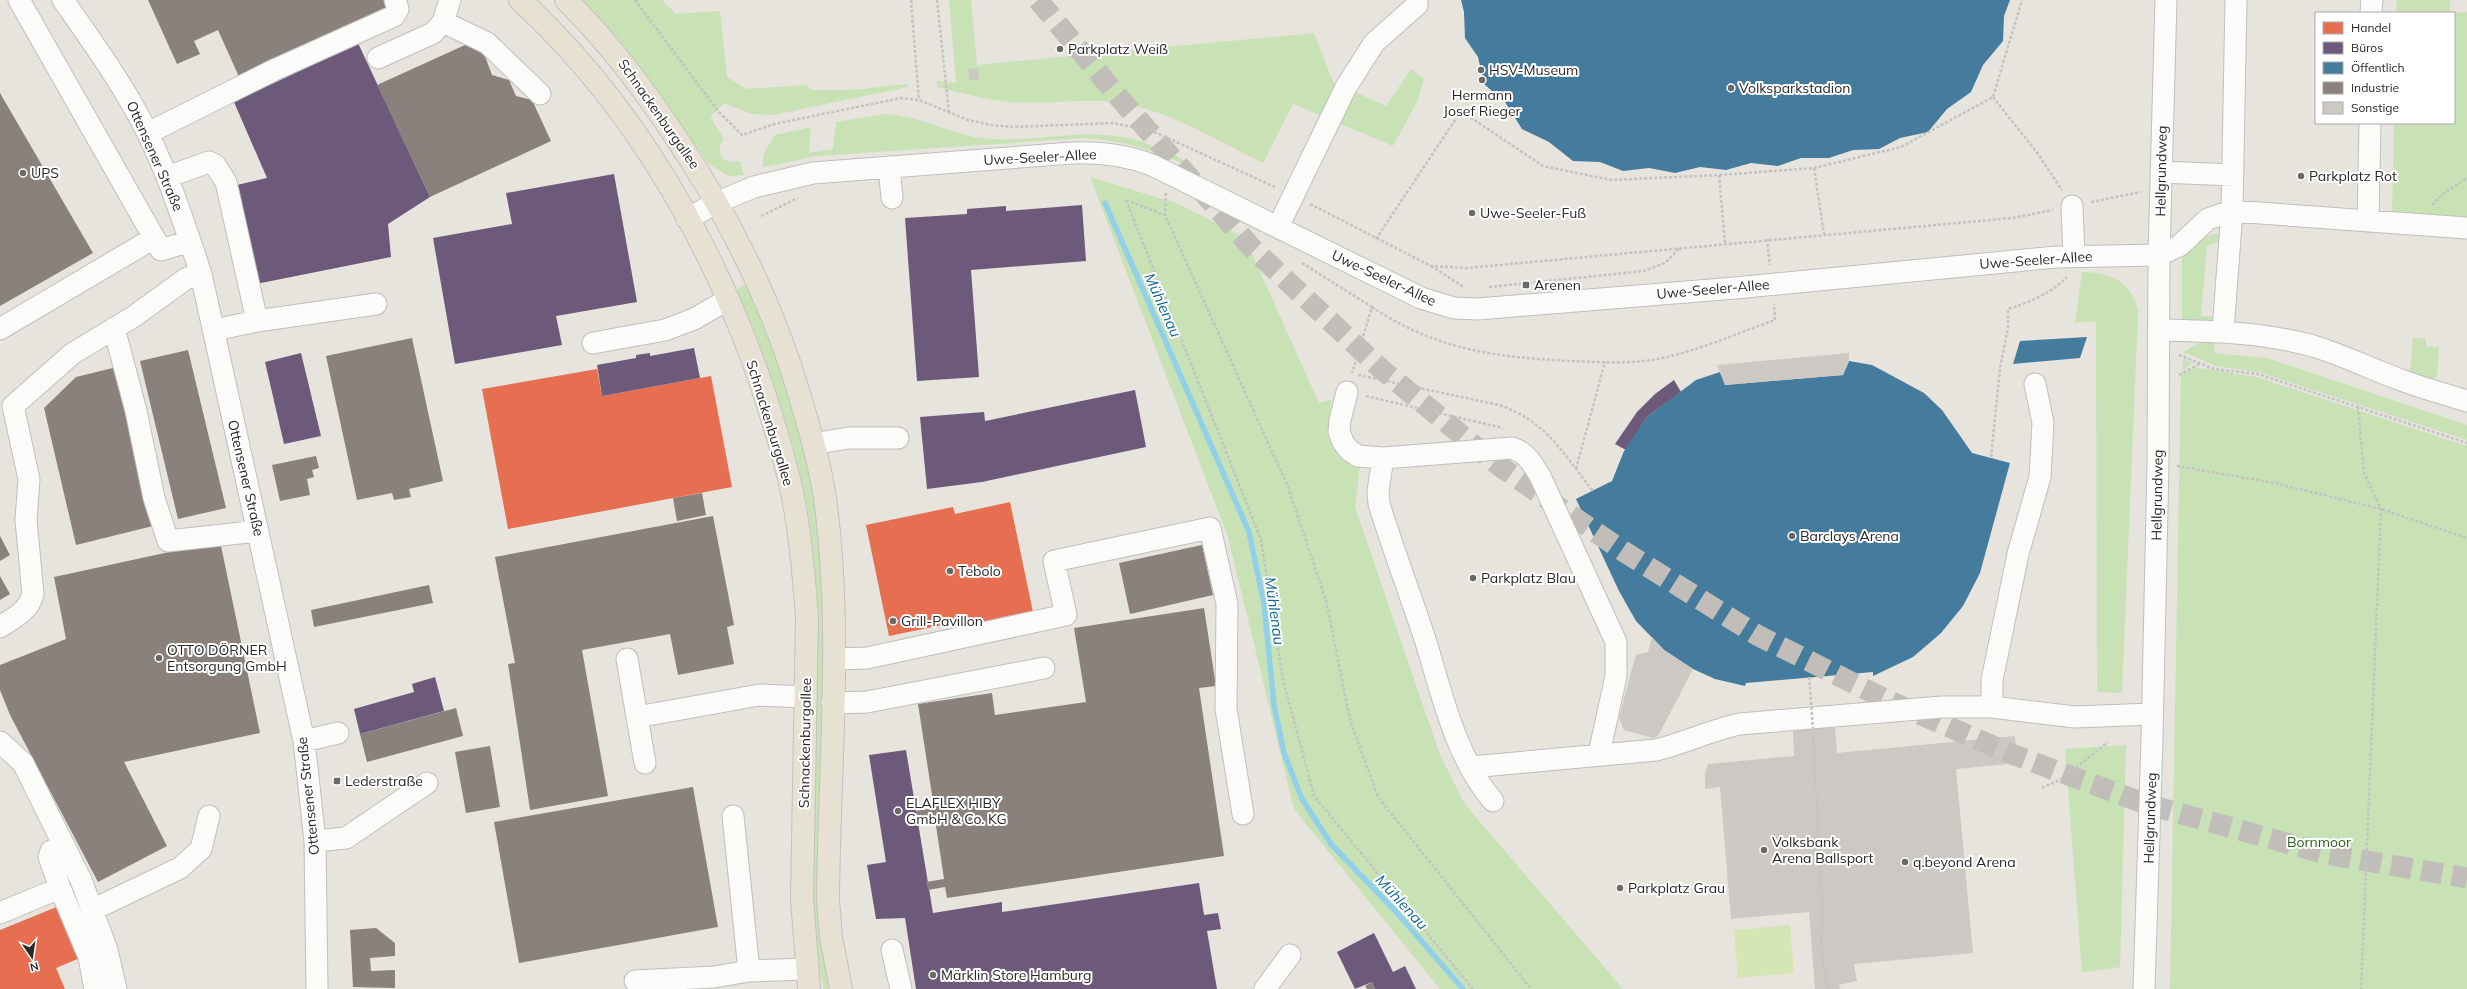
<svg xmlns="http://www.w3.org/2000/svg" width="2467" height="989" viewBox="0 0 2467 989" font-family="Mulish,sans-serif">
<rect width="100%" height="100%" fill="#e7e3dd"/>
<path fill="#c8e2b6" d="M581,0H662L676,14L720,11L727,77L746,89L806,85L812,90H852L907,84L908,87L773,115L752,114L724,103L710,117L724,139C719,146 718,151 723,159L730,162L740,161L744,175L728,176L709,164L619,40Z
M949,0H971L977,65L1314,33L1333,82L1386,106L1411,69L1424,78L1418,100L1393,146L1293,104L1263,163C1216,140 1167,109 1115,102C1080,98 1046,105 1011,102C986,100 962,93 937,87V81L956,83Z
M2397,0H2450V13L2467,12V219L2392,213L2394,123H2454V13H2396Z
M884,114C919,115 947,133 981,138C1044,145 1099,119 1163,150C1171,154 1181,157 1187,163L1186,165C1152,149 1120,140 1083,138L818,156L763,167V155L775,135L811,127L809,153L833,149L836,122Z
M1090,177L1179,204L1245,238L1319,403L1331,400C1328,431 1332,449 1360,467L1355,507L1440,755L1464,803L1623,989H1440L1294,809L1228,537Z
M2221,233V241L2207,245L2201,316L2216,317V322L2182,321V257C2194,245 2203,235 2221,233Z
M2082,272C2110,272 2134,282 2138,313L2122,693L2097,692L2096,321L2075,323Z
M747,284L777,354L800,433L815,507L824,601L820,803L817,837L818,910L831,989H824C809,934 811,875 812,818C812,736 816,653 814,571C811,473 772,379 735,290Z
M2413,337L2426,339V346L2439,347L2437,376L2432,380L2410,372Z
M2205,340H2214V353L2267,358L2467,425V440L2258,372L2215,366L2186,353L2185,360L2193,363L2183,370V374L2195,367L2257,377L2467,446V989H2170L2181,376L2185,351Z
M2126,745L2120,967L2082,973L2065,749Z"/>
<path fill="#d3e6b3" d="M1790,925L1794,973L1738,978L1734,930Z"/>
<path fill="#e76f51" d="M597,369L602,396L711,376L732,487L508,529L482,389Z
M1010,502L1034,617L978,628L976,618L889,636L866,525L953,507L955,514Z
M59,906L80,958L56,968L65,989H0V930Z"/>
<path fill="#6d597a" d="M358,43L430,197L388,224L391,257L256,284L237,185L267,178L234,102Z
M614,174L637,302L556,316L562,345L455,364L433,238L512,224L506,193Z
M1082,205L1086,261L971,270L979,377L917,381L905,218L967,214V209L1006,206V211Z
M694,348L700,378L602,396L597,365L636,358V355L650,353V356Z
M301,353L321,436L284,444L265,362Z
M1674,380L1681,392L1647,417L1626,450L1615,444L1637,412L1655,394Z
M1135,390L1146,447L982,482L927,489L920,417L984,412L985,421Z
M435,677L444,711L360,734L354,709L414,692L412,684Z
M906,750L933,913L1002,902V912L1199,883L1204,915L1218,913L1221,929L1207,931L1217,989H916L905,918L876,919L867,865L886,862L869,755Z
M1374,933L1393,972L1405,966L1416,989H1375L1372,982L1355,989L1337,952Z"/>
<path fill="#457b9d" d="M1461,0H2010L2004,16L2003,41L1983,65L1971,92L1947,109L1928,132L1900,138L1879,149L1853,150L1829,158H1801L1778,166L1751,163L1726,170L1700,167L1675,173L1649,168L1623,171L1600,162L1573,161L1549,142L1522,129L1505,102L1484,84L1478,57L1465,38L1464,12Z
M2087,337L2080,358L2013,364L2020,341Z
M1849,361L1872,365L1924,393L1942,410L1972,453L2010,463L1980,573L1963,606L1941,633L1913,657L1873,676V672L1746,683L1745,686L1715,679L1693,669L1664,650L1636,621L1619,591L1576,499L1612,481L1624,451L1647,417L1696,380L1720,372L1725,385L1843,375Z"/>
<path fill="#8a817c" d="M148,0H387L391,10L240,79L218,30L194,41L200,54L177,64Z
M465,45L483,51L492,75L509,80L516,96L532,100L551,141L430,197L377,85Z
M0,93L93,253L0,306Z
M412,338L443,481L409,489L411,497L394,500L392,493L357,500L326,356Z
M188,350L226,508L178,519L140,361Z
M117,367L153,526L76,545L44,408L76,377Z
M316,456L319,468L312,470L314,477L307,479L310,495L280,501L272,465Z
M702,493L706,515L677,521L673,498Z
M713,516L734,625L727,627L734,664L678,675L670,634L582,650L608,796L530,810L508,664L515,663L495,557Z
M0,536L10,555L0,561Z
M220,541L260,733L124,762L167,846L98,882L10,715L0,690V665L66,639L54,577Z
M1202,545L1213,595L1130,614L1119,563Z
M0,576L10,594L0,600Z
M429,585L433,603L314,627L311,610Z
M1204,608L1216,686L1199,688L1224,856L947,898L945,887L928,890L926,882L944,879L935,819L917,822L916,811L934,808L918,704L992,693L995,715L1086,702L1074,628Z
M456,708L463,736L367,762L360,734Z
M490,746L500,807L466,813L455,752Z
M693,787L718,927L519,963L494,822Z
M376,928L395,943V956L370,958L371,971L395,970V988L353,987L350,930Z
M1372,982L1375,989H1367L1365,986Z"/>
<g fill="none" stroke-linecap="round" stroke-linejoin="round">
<path stroke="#91d0e8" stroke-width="5.5" d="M1105,203L1249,532L1264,604L1274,705L1284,753L1302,799L1331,844L1399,915L1463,989"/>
</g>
<path fill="#ccc9c4" d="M978,68L979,80H969L968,69Z
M1849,353V361L1843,375L1725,385L1717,365Z
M1652,637L1664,650L1693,669L1658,736L1653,738L1624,730L1619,718L1634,661L1636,655L1648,652Z
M1813,728H1835L1837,753L2015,736L2018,763L1956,769L1973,953L1854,964L1857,981L1839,985L1840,989H1815L1809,912L1731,919L1720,787L1705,789V773L1708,764L1794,756L1793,731Z"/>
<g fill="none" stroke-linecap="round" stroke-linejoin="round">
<path stroke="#c1beb9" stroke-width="21" stroke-dasharray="21 10" stroke-linecap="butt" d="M1038,0L1121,100L1252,248L1380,368L1498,465L1623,551L1757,635L1887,700L2009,753L2146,804L2326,854L2467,878"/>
<g stroke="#c0bfbf" stroke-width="23">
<path id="minor" d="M19,0L161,250L190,241
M63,0C93,43 125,87 148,134C170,179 185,226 201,274L304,741L315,841L317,989
M2371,13L2372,0
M443,22L487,43L540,94
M378,58L433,33L443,22L450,0
M148,133L272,71L394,16L398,9L395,0
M889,167L892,198
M2161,172L2233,175
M167,177L209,162L215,165L226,182L257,321
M2072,206L2074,255
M687,219L718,202L754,187L813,173L1072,153C1101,152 1126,155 1152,165L1421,298L1454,308L1478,309L1735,288L2056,257L2159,255L2179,246L2208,219L2232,211L2467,228
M2368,222L2370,123
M1278,227L1346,87L1374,43L1417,5V0
M114,328L136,411L154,498L168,541L258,531
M0,329L154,238
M214,330L257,321L376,304
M2159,330C2211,331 2262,332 2313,346C2343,355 2371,369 2401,380C2422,388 2445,394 2467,401
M2223,331L2232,211L2236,0
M593,343L665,330L694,319L727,300
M1347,392L1340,420L1339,432L1343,442L1349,450L1358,456L1383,458L1512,448C1527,453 1532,463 1540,476L1616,642V676L1599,754
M813,444L848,438H898
M1383,458L1378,491L1379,504C1393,549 1410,594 1425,639C1442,694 1455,756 1493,801
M0,627C14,618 29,611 33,594L26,520L29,479L13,406L72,354L133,317L187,278L201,274
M627,659L645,763
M834,659L867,658L1066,615L1054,561L1210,528L1227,604L1226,709L1243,814
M832,703L867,702L1044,668
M1992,707V680L1998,651L2018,554L2040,477L2043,423L2035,384
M637,717L759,695L806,697
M304,741L338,733
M0,742L23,763L81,880L107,950L116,989
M1471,767L1656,750C1685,743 1711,730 1740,724L1942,707H1992L2075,717L2152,714
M733,816L749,971L806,969
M315,841L346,838L427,783
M60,888L49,857L51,851L64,845
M92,910L180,868L201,849L209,816
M0,913L60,888L89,957L95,989
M892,950L901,989
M635,981L714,977L749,971
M1265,989L1290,955
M2144,989L2152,739L2158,463L2159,255L2166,0"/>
</g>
<g stroke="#c3c2c0" stroke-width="24">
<path id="major" d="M520,0C653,122 741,294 786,467C799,515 803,567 807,616L802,899L809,989
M566,0C609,43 639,83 673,133C729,216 773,303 801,400C812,437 823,476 827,514C842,642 829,772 828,900L831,937L841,989"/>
</g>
<path stroke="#c4c3c3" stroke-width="2.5" stroke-dasharray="3 2" stroke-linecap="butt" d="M635,0L718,111L742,135L774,124L901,98L919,100L968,120L991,125L1013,127L1112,123L1150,130L1275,187
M911,0L919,100
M937,0L949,113
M1993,97L2038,154L2062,190
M1814,168L1824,234
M1719,175L1725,243
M1166,193L1165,215L1288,487L1326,600L1350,720L1378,797L1531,989
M1126,200L1261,540L1283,680L1314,796L1473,989
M1126,200L1165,215
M2091,202L2141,192
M1310,204L1431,266L1467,268L2012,218L2053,210
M2432,205L2444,193L2467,178
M761,216L798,198
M1376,239L1461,111L1543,166L1611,180L1719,175L1814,168L1901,147L1993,97L2022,0
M1767,239L1770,265
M1302,263L1372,307L1352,373
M1431,266L1464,287
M1489,287L1644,271L1665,263L1681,247
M1372,307C1436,350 1495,357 1570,361C1597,362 1625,364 1652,360C1694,353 1735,334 1775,320L1774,304
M2179,355L2214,369L2258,374L2467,443
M1358,375L1499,405C1547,421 1563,454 1593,491
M2179,375L2199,364
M1366,396L1503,428
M2358,407L2364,473L2381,509L2361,989
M1991,457L2000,368L2008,328V309C2030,302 2050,294 2067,277
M2177,466L2274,483L2381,509L2467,538
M1576,469L1605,362
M1813,736L1822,907L1821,948L1828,989
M2042,788L2062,779L2108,742"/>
<use href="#minor" stroke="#fbfbfa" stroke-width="21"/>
<use href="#major" stroke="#e6e1d2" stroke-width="22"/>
<path stroke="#c4c3c3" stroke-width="2.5" stroke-dasharray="3 2" stroke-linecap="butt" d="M1809,677L1813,728"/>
</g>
<g fill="#6b6967" stroke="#fff" stroke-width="1.5">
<circle cx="1060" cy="49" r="4"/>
<circle cx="1481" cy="70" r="4"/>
<circle cx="1482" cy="80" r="4"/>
<circle cx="1731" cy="88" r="4"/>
<circle cx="23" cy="173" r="4"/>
<circle cx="2301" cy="176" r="4"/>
<circle cx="1472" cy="213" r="4"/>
<rect x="1522" y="281" width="8" height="8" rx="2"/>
<circle cx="1792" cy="536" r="4"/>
<circle cx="950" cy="571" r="4"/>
<circle cx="1473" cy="578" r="4"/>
<circle cx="893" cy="621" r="4"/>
<circle cx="159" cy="658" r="4"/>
<rect x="333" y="777" width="8" height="8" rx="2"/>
<circle cx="898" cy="811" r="4"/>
<circle cx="1764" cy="850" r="4"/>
<circle cx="1905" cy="862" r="4"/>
<circle cx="1620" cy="888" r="4"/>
<circle cx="933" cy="975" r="4"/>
</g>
<g text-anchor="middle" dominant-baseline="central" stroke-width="4" stroke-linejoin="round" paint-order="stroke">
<g font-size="14" fill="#282828" stroke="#fff" text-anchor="start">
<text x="1068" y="49">Parkplatz Weiß</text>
<text x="1489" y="70">HSV-Museum</text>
<text x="1739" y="88">Volksparkstadion</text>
<text x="1482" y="95" text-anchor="middle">Hermann<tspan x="1482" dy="16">Josef Rieger</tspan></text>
<text x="31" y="173">UPS</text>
<text x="2309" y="176">Parkplatz Rot</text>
<text x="1480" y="213">Uwe-Seeler-Fuß</text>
<text x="1534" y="285">Arenen</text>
<text x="1800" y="536">Barclays Arena</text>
<text x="958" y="571">Tebolo</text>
<text x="1481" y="578">Parkplatz Blau</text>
<text x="901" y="621">Grill-Pavillon</text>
<text x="167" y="650">OTTO DÖRNER<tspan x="167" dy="16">Entsorgung GmbH</tspan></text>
<text x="345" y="781">Lederstraße</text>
<text x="906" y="803">ELAFLEX HIBY<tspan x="906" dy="16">GmbH &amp; Co. KG</tspan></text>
<text x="1772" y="842">Volksbank<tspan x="1772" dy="16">Arena Ballsport</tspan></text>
<text x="1913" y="862">q.beyond Arena</text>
<text x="1628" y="888">Parkplatz Grau</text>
<text x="941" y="975">Märklin Store Hamburg</text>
</g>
<g font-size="14" fill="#282828" stroke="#fff">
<text transform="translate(659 114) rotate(55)">Schnackenburgallee</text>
<text transform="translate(155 156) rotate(66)">Ottensener Straße</text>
<text transform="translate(1040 157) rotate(-3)">Uwe-Seeler-Allee</text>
<text transform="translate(2161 171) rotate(-89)">Hellgrundweg</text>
<text transform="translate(2036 260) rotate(-4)">Uwe-Seeler-Allee</text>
<text transform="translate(1384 278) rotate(25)">Uwe-Seeler-Allee</text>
<text transform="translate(1713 289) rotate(-5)">Uwe-Seeler-Allee</text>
<text transform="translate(770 423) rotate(73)">Schnackenburgallee</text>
<text transform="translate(246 478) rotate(77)">Ottensener Straße</text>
<text transform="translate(2157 495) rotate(-89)">Hellgrundweg</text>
<text transform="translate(805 743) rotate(-89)">Schnackenburgallee</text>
<text transform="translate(308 796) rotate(-96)">Ottensener Straße</text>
<text transform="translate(2150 818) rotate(-88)">Hellgrundweg</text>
</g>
<g font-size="14" fill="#27631a" stroke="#fff">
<text x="2319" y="842">Bornmoor</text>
</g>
<g font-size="15" font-style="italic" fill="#0e6496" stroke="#fff">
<text transform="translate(1163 305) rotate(66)">Mühlenau</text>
<text transform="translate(1275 611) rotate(82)">Mühlenau</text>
<text transform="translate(1402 902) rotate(47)">Mühlenau</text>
</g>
</g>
<rect x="2315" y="12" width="140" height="112" fill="#ffffff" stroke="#a9a9a9"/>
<rect x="2323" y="22" width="20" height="12" fill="#e76f51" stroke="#a9a9a9"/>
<text x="2351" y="32" font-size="12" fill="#282828">Handel</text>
<rect x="2323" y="42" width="20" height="12" fill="#6d597a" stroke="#a9a9a9"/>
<text x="2351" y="52" font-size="12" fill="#282828">Büros</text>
<rect x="2323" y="62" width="20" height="12" fill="#457b9d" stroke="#a9a9a9"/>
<text x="2351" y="72" font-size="12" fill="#282828">Öffentlich</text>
<rect x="2323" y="82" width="20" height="12" fill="#8a817c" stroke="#a9a9a9"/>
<text x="2351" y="92" font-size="12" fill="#282828">Industrie</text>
<rect x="2323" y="102" width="20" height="12" fill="#ccc9c4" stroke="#a9a9a9"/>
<text x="2351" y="112" font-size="12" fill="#282828">Sonstige</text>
<g transform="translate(32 957) rotate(167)" stroke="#ffffff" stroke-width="3" paint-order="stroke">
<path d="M0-3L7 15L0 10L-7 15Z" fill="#282828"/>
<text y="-6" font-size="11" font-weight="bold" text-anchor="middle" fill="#282828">N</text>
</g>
</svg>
